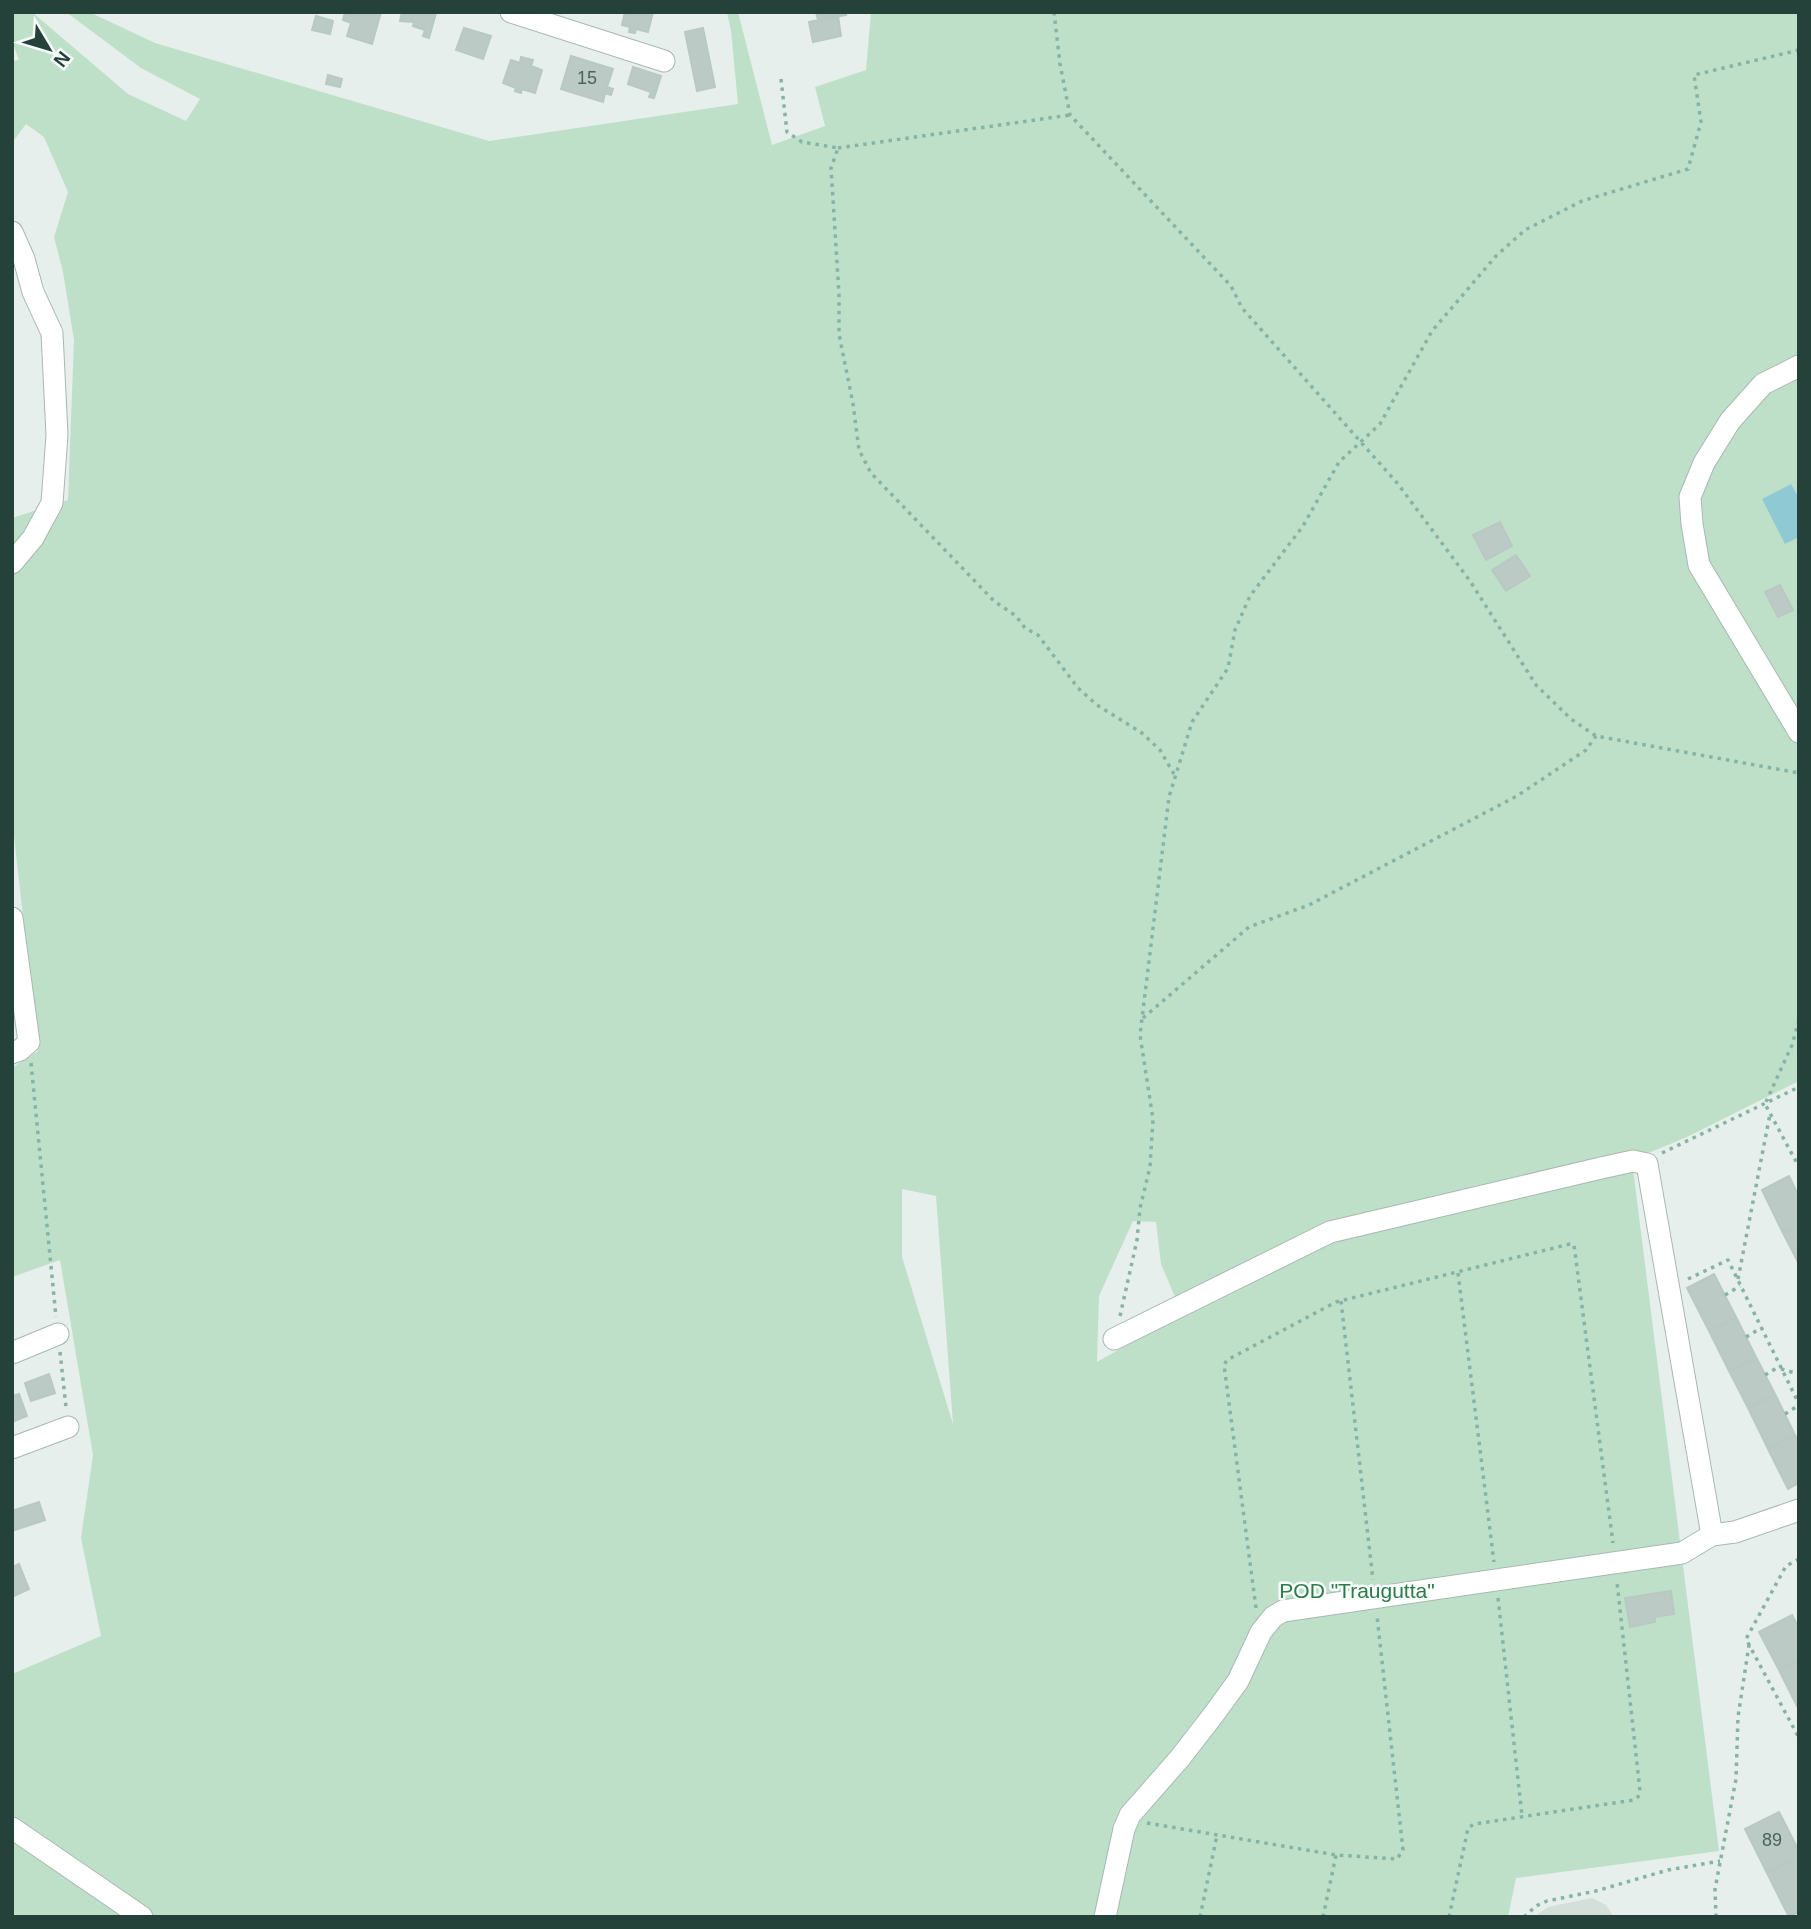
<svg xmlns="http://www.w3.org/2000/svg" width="1811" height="1929" viewBox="0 0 1811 1929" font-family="Helvetica,sans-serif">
<rect width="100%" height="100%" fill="#e6efeb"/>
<path fill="#d4dfda" d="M1592,1898L1606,1905L1614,1917H1534L1548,1907Z"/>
<path fill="#bfe0c8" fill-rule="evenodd" d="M12,12H32L128,94L186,121L200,99L141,68L66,12H89L155,43L489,141L738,104L731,31L727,12H738L772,145L825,126L815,87L866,70L871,12H1799V1081L1687,1137L1651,1152L1611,1155L1633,1169L1719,1851L1516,1878L1508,1917H150L73,1862L121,1917H12V1674L101,1636L81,1538L93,1455L60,1260L12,1277V1068L38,1051L12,818V518L68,500L74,340L63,272L54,237L68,192L44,137L26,124L12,143V61L19,60L12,41ZM902,1189L936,1196L953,1424L902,1257ZM1133,1221L1156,1222L1161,1264L1178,1304L1196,1306L1097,1362L1099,1296Z"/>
<path fill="#8ec9d4" d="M1791,484L1799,498V537L1785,544L1762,499Z"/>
<path fill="#bbcac4" stroke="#b8c9c2" stroke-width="2" d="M345,12H381L372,44L347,36L351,23L343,20Z
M402,12L436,13L429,38L423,36L425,30L413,26L414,22L400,21Z
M625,12H653L648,32L636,29L635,33L629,32L630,27L622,25Z
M816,12H845L846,15L818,20Z
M316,16L333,21L330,34L312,30Z
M838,16L841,36L813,42L809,22Z
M464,28L491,36L483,59L456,50Z
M703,28L715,87L697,91L685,32Z
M571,56L613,69L607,87L613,89L611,95L605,93L603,102L561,89Z
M521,57L533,60L531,66L542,70L535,93L522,89L521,93L515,91L516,88L503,83L511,60L520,63Z
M633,67L661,76L654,98L649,97L651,92L628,84Z
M328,75L342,79L340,87L326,84Z
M1500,522L1512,546L1486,560L1473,535Z
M1516,555L1530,576L1506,591L1492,570Z
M1780,585L1793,610L1778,617L1765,592Z
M1789,1176L1799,1197V1225L1783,1233L1762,1190Z
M1799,1225V1264L1783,1233Z
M1714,1274L1736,1317L1709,1331L1687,1288Z
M1736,1317L1756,1357L1729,1371L1709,1331Z
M1756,1357L1775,1394L1748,1408L1729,1371Z
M49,1374L55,1393L31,1401L25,1383Z
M19,1394L27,1416L12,1422V1396Z
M1775,1394L1795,1435L1768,1449L1748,1408Z
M1795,1435L1799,1443V1483L1788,1489L1768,1449Z
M39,1502L45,1520L15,1530L12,1511Z
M19,1564L29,1589L12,1597V1567Z
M1671,1591L1674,1614L1655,1617V1622L1630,1627L1625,1598Z
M1792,1615L1799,1628V1660L1779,1670L1759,1632Z
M1799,1660V1708H1798L1779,1670Z
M1779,1812L1799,1851V1857L1767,1873L1745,1829Z
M1799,1857V1912L1789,1917L1767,1873Z"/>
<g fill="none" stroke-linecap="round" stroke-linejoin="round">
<g stroke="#a8b8b2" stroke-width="23">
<path id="minor" d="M511,12L664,61
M12,232L24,259L33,292L52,333L57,435L52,503L33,538L12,563
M1799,366L1763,384L1730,421L1704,463L1690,497L1692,524L1699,565L1799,732
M12,918L29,1042L20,1050L12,1053
M1114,1339L1330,1232L1601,1168L1633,1161L1647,1164L1712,1535
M12,1353L58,1334
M12,1448L68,1427
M12,1828L142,1917
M1105,1917L1124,1829L1130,1815L1180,1758L1214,1714L1238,1681L1261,1632L1273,1617L1283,1611L1682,1553L1712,1535L1735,1532L1799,1510"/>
</g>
<path stroke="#86b3a5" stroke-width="3.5" stroke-dasharray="3.5 5" stroke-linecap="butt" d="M1054,12L1060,64L1070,115L1231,286L1242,308L1398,484L1470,581L1536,685L1571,719L1596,736L1799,773
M781,79L787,132L802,142L838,148L831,168L839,294V334L853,404L859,450L871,473L994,601L1016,616L1025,628L1038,635L1078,688L1097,705L1142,733L1160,750L1174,774
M838,148L1070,115
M1143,1018L1249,927L1309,905L1517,796L1586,750L1596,736
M1799,1020L1792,1045L1765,1104L1799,1167
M31,1063L56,1317
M1662,1153L1799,1087
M1458,1273L1494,1562
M1688,1279L1728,1260L1799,1404
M1738,1279L1770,1114
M1725,1295L1740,1286
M1341,1301L1373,1580
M1120,1316L1137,1240L1140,1208L1150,1167L1153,1119L1140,1035L1169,797L1192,722L1228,668L1235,630L1250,596L1303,526L1339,462L1380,424L1432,331L1496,256L1525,230L1582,201L1688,169L1701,122L1694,75L1799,50
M1746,1337L1761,1328
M60,1352L66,1407
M1781,1369L1799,1374
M1765,1375L1780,1366
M1785,1414L1799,1405
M1799,1559L1786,1566L1746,1639L1799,1738
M1498,1598L1522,1816
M1256,1608L1224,1365L1227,1360L1336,1302L1570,1244L1574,1245L1613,1543
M1147,1823L1336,1855L1397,1859L1403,1850L1377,1616
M1200,1917L1217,1835
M1323,1917L1336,1855
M1449,1917L1467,1833L1468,1828L1474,1824L1634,1800L1638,1797L1640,1791L1617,1582
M1524,1917L1536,1906L1547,1901L1596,1891L1668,1870L1720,1861
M1716,1917L1715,1889L1736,1779L1738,1717L1749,1645"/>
<use href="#minor" stroke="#fff" stroke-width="21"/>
</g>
<g text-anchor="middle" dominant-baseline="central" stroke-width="5" stroke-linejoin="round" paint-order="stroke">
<g font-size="18" fill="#4a645c">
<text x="587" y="78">15</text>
<text x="1772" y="1840">89</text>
</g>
<g font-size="21" fill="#2d7a4b" stroke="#f7fbf9">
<text x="1357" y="1590">POD "Traugutta"</text>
</g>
</g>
<rect width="1811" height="1929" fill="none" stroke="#24423a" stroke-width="28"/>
<g transform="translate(49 49) rotate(128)" stroke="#f7fbf9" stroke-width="5" paint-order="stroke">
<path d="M0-5L12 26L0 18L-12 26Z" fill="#24423a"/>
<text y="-10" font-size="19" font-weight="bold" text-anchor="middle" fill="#24423a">N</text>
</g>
</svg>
